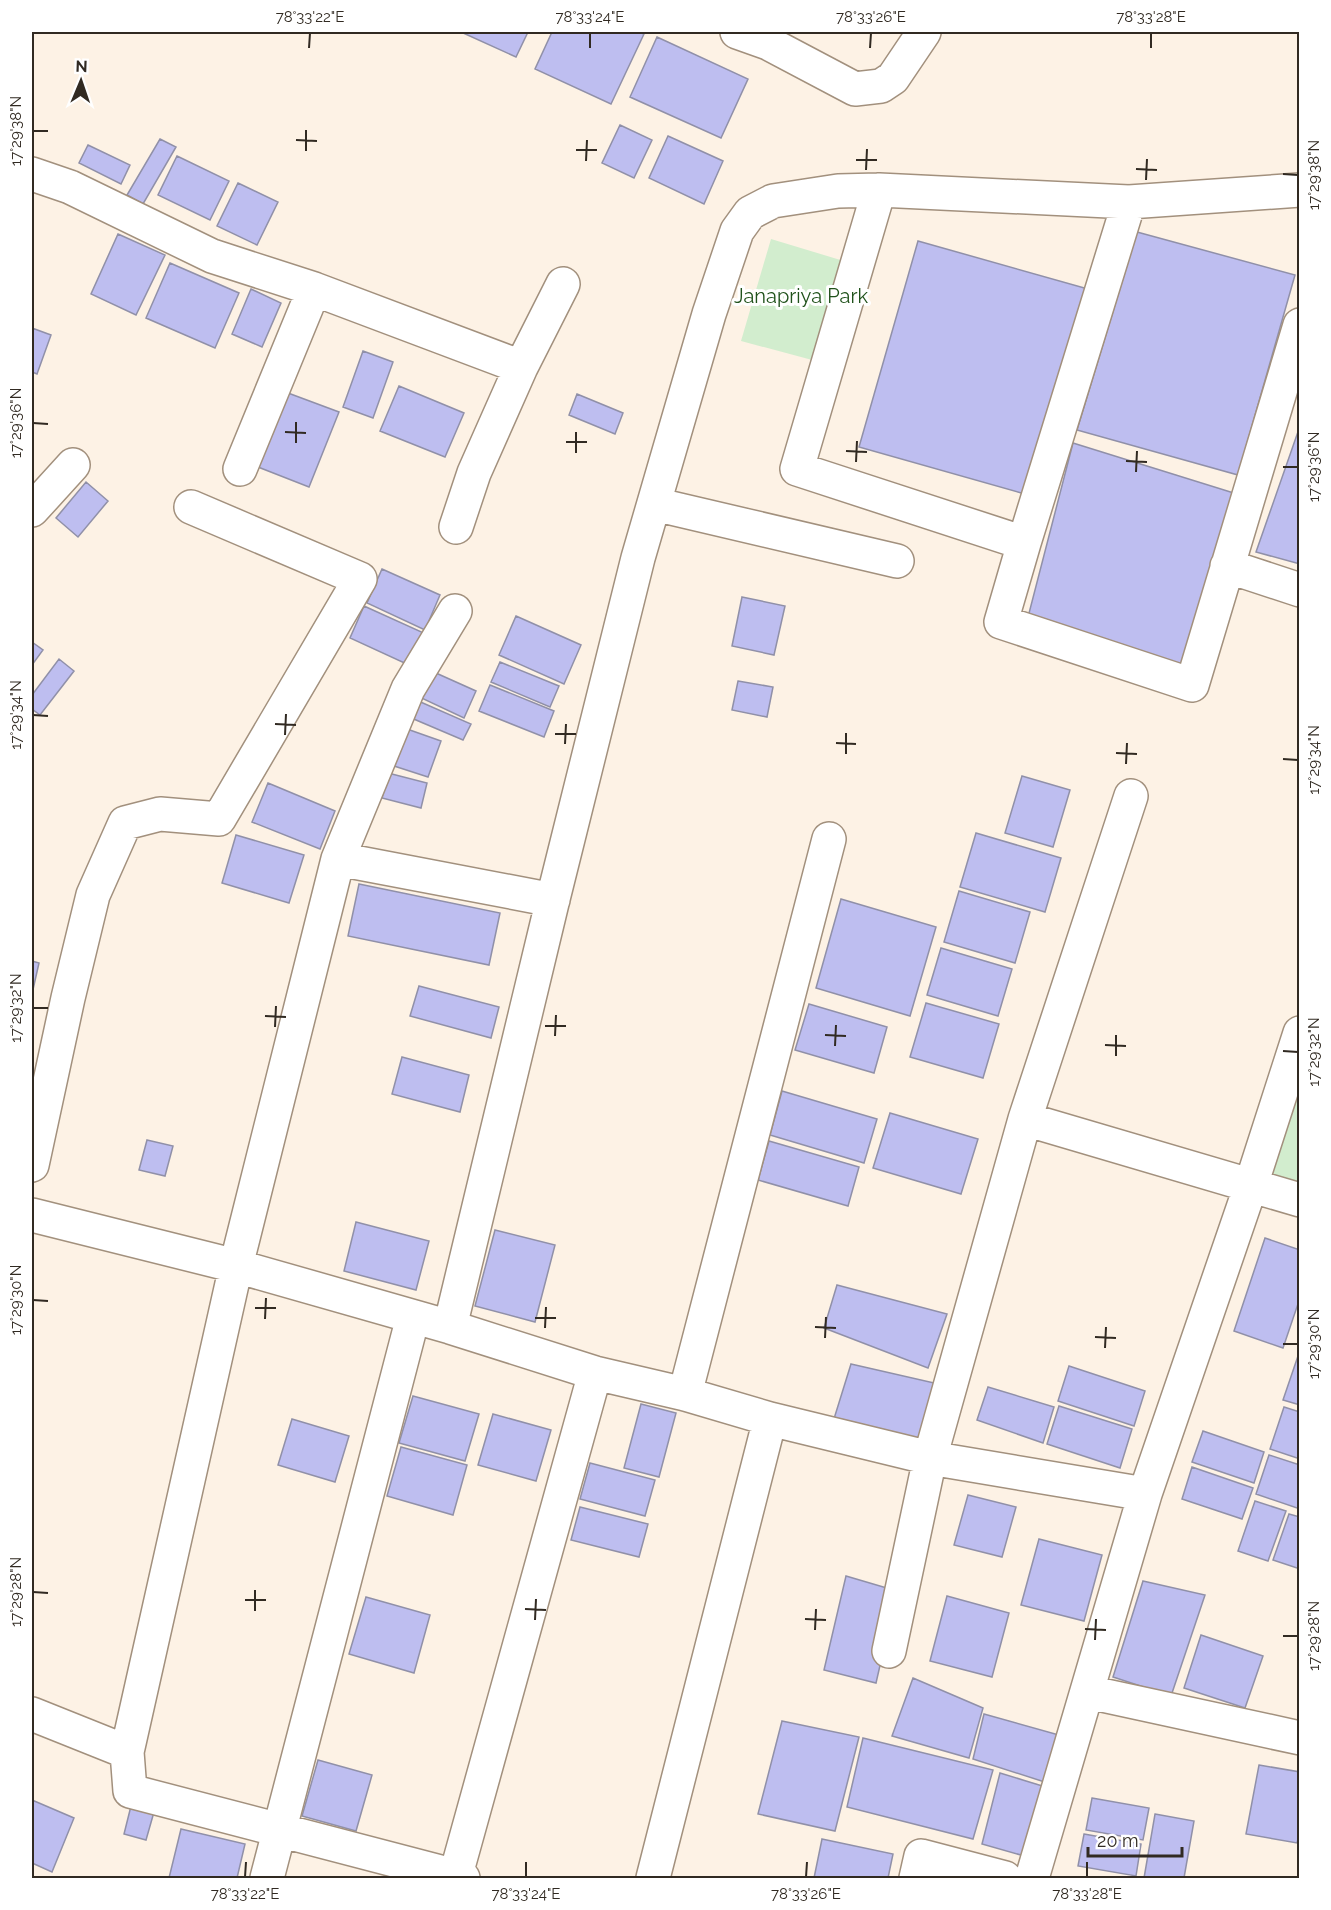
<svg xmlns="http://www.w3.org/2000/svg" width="1331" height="1910" viewBox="0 0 1331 1910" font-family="Raleway,sans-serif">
<rect width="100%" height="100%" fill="#fdf2e5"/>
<path fill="#d2edce" d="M771,239L857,265L827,364L741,341Z
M1299,1072V1188L1266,1178Z"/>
<path fill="#bebef0" stroke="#9090a8" stroke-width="1.5" d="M461,32H528L516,57Z
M552,32H638L644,34L611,104L535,69Z
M657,37L748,79L721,138L630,97Z
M620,125L652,140L634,178L602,163Z
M668,136L723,161L704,204L649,178Z
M160,139L176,147L143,204L127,195Z
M88,145L130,165L121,184L79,163Z
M177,156L229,181L210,220L158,195Z
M238,183L278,202L257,245L217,226Z
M1137,232L1295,275L1238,475L1077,430Z
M118,234L165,255L136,315L91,294Z
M918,241L1088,289L1025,494L859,447Z
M170,263L239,293L215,348L146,318Z
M251,289L281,303L262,347L232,334Z
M32,328L51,335L37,374L32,372Z
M363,351L393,362L373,418L343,407Z
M399,386L464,413L445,457L380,431Z
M288,393L339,412L309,487L258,467Z
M577,394L623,413L615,434L569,415Z
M1300,426V564L1256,552Z
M1073,443L1237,494L1184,668L1027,621Z
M86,482L108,501L78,537L56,518Z
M382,569L440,595L425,630L367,603Z
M742,597L785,606L774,655L732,646Z
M364,606L426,634L411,666L350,638Z
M516,616L581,645L564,684L499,655Z
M32,642L43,650L32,665Z
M59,659L74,671L40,715L32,709V695Z
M500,662L559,686L550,707L491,682Z
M427,669L476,691L464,718L415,695Z
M738,681L773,687L767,717L732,710Z
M490,685L554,711L544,737L479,711Z
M416,700L471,724L463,740L409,717Z
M407,729L441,741L428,777L394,766Z
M388,773L427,783L421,808L382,798Z
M1022,776L1070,790L1053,847L1005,833Z
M268,783L335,811L320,849L252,822Z
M976,833L1061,858L1045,912L960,887Z
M236,835L304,855L289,903L222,883Z
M359,884L500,913L489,965L348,936Z
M959,891L1030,912L1015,963L944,942Z
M841,899L936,927L910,1016L816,988Z
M941,948L1012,969L998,1016L927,995Z
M32,961L39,963L32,994Z
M419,986L499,1007L491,1038L410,1016Z
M926,1003L999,1024L983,1078L910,1057Z
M809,1004L887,1027L874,1073L795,1050Z
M402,1057L469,1075L460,1112L392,1094Z
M782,1091L877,1119L864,1163L770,1135Z
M890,1113L978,1139L961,1194L873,1168Z
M147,1140L173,1146L165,1176L139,1170Z
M769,1141L859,1167L848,1206L758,1180Z
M356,1222L429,1241L416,1290L344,1271Z
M495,1230L555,1245L535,1322L475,1306Z
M1265,1238L1300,1250V1298L1283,1348L1234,1331Z
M837,1285L947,1314L928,1368L824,1328Z
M1299,1353H1300V1405L1283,1400Z
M851,1364L943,1385L923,1451L833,1422Z
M1069,1366L1145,1391L1134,1426L1058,1401Z
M988,1387L1054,1407L1043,1443L977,1420Z
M413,1396L479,1414L465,1461L399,1443Z
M641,1404L676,1413L659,1477L624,1468Z
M1059,1406L1132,1429L1120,1468L1047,1444Z
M1284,1407L1300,1412V1459L1270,1449Z
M493,1414L551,1430L536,1481L478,1465Z
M292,1419L349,1436L335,1482L278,1465Z
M1203,1431L1264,1452L1254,1483L1192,1462Z
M401,1447L467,1465L453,1515L387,1496Z
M1269,1455L1300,1465V1509L1256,1494Z
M590,1463L655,1480L645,1516L580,1499Z
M1192,1467L1253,1488L1242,1519L1182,1499Z
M968,1495L1016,1507L1002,1557L954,1545Z
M1255,1501L1286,1511L1268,1561L1238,1551Z
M580,1507L648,1524L639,1557L571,1540Z
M1289,1514L1300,1517V1569L1273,1560Z
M1039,1539L1102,1555L1084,1621L1021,1605Z
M846,1576L897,1591L876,1683L824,1670Z
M1143,1581L1205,1595L1171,1696L1113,1677Z
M947,1596L1009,1613L992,1677L930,1661Z
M366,1597L430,1615L414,1673L349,1654Z
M1201,1635L1263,1656L1245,1708L1184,1688Z
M913,1678L983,1708L969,1758L892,1736Z
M984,1714L1066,1737L1051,1784L973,1759Z
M782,1721L859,1737L835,1831L758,1814Z
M863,1738L993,1770L973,1839L847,1807Z
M318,1760L372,1775L356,1831L302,1816Z
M1259,1765L1300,1772V1831L1297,1843L1246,1834Z
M1000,1773L1049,1788L1028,1857L982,1844Z
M1092,1798L1149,1808L1143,1840L1086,1830Z
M32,1800L74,1818L52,1872L32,1863Z
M131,1806L154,1812L146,1840L124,1834Z
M1155,1814L1194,1821L1184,1878H1144Z
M181,1829L245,1844L237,1878H169Z
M1084,1834L1141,1844L1136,1876L1078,1866Z
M822,1839L893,1854L888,1878H814Z"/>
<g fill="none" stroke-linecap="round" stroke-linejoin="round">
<g stroke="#a2907d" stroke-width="36">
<path id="minor" d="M737,32L768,43L855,89L881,86L893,78L924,32
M32,174L70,187L212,256L314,289L521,367L474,473L456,527
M879,190L797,469L1024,543L1129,202
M521,367L563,284
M240,469L314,289
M654,504L897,561
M32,510L73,465
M1024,543L1001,622L1192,685L1300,325
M1227,566L1300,590
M455,611L408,689L338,859L236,1266L127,1752L130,1791L463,1878
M338,859L553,900
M1025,1119L1300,1200
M32,1165L68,998L93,895L125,823L160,814L219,819L360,579L191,507
M32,1215L236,1266L450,1327L595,1373L685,1394L770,1419L930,1458L1145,1494
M450,1327L552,903L638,558L709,314L737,231L750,213L773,201L838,191L879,190L1129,202L1300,190
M685,1394L829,839
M889,1651L930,1458L1025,1119L1131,796
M1088,1692L1300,1738
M32,1714L127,1752
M267,1878L413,1317
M455,1878L595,1373
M653,1878L770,1419
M916,1878L921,1856L1005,1878
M1032,1878L1145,1494L1251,1185L1300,1033"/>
</g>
<use href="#minor" stroke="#fff" stroke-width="33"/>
</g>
<path fill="none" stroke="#312a22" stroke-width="2" d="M309,48L310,33M590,48V33M870,48L871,33M1151,48V33M33,131H48M296,140L317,141M576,150H597M306,151V130M856,160H877M586,161L587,140M1136,169L1157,170M866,170L867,149M1283,174L1298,175M1146,180L1147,159M33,423L48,424M285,432L306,433M566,442H587M296,443V422M846,451L867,452M576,453V432M1126,461L1147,462M856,462L857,441M1283,467H1298M1136,472L1137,451M33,715L48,716M275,724L296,725M555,734H576M285,735L286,714M836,743L856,744M565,744L566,724M1116,753L1137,754M846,754V733M1283,759L1298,760M1126,764L1127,743M33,1008H48M265,1016L286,1017M545,1026H566M275,1027L276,1006M825,1035L846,1036M555,1036L556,1015M1105,1045L1126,1046M835,1046L836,1025M1283,1051L1298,1052M1116,1056V1035M33,1300L48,1301M255,1308H276M535,1318H556M265,1319L266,1298M815,1327L836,1328M545,1328L546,1307M1095,1337L1116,1338M825,1338L826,1317M1283,1344H1298M1105,1348L1106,1327M33,1592L48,1593M245,1600H266M525,1609L546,1610M255,1611V1590M805,1619L826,1620M535,1620L536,1599M1085,1629L1106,1630M815,1630L816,1609M1283,1636H1298M1095,1640L1096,1619M245,1877L246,1862M526,1877V1862M806,1877L807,1862M1087,1877V1862"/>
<g text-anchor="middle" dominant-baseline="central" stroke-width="6" stroke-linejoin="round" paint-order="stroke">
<g font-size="20" fill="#20521b" stroke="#fff">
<text x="801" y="296">Janapriya Park</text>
</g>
</g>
<rect width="1331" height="1910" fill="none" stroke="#ffffff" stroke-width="66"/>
<g transform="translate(81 81) rotate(2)" stroke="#ffffff" stroke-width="4.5" paint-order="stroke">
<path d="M0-4.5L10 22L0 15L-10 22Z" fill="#312a22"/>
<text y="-9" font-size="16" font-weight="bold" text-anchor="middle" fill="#312a22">N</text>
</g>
<path d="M1088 1847v9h94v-9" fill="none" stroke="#312a22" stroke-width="3"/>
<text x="1097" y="1847" font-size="18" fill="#312a22" stroke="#ffffff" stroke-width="4.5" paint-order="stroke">20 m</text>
<rect x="33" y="33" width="1265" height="1844" fill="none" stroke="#312a22" stroke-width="2"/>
<g font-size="15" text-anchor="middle" fill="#312a22">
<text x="310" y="22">78°33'22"E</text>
<text x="590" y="22">78°33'24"E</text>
<text x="871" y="22">78°33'26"E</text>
<text x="1151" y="22">78°33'28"E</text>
<text transform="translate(16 131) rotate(-90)" y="5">17°29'38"N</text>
<text transform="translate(1314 175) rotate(-90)" y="5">17°29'38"N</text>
<text transform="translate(16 423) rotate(-90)" y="5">17°29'36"N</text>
<text transform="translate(1314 467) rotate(-90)" y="5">17°29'36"N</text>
<text transform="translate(16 715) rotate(-90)" y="5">17°29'34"N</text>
<text transform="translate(1314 760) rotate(-90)" y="5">17°29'34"N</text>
<text transform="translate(16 1008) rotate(-90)" y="5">17°29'32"N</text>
<text transform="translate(1314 1052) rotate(-90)" y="5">17°29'32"N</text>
<text transform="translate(16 1300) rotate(-90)" y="5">17°29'30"N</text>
<text transform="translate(1314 1344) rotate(-90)" y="5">17°29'30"N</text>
<text transform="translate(16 1592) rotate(-90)" y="5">17°29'28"N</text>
<text transform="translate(1314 1636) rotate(-90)" y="5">17°29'28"N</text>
<text x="245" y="1899">78°33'22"E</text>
<text x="526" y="1899">78°33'24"E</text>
<text x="806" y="1899">78°33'26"E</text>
<text x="1087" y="1899">78°33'28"E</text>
</g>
</svg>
